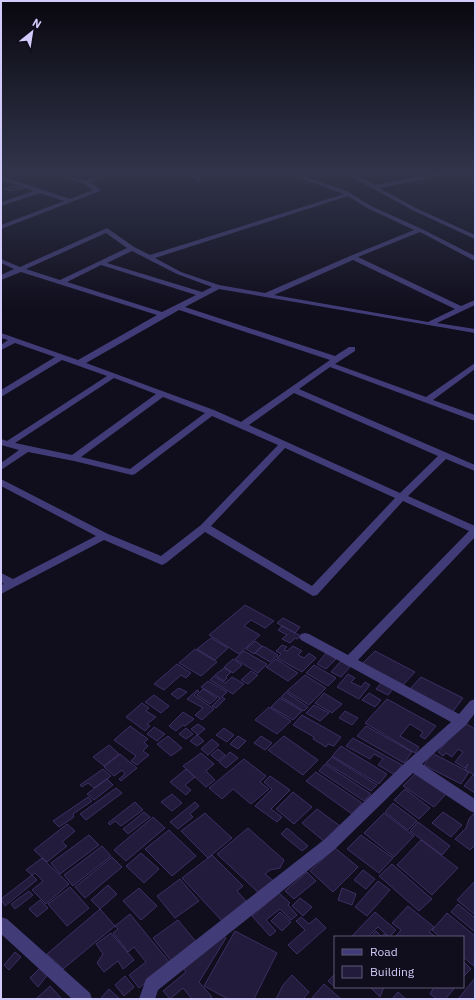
<svg xmlns="http://www.w3.org/2000/svg" width="476" height="1000" viewBox="0 0 476 1000" font-family="'IBM Plex Sans',sans-serif">
<rect width="100%" height="100%" fill="#100d1c"/>
<path fill="#231b3b" stroke="#3c2f65" d="M14,186L24,189L9,191L3,189Z
M245,605L274,621L265,628L251,620L244,626L260,635L239,654L209,635Z
M283,618L300,627L295,633L277,623Z
M282,626L301,636L297,639L295,638L290,643L282,639L287,635L278,630Z
M211,638L228,648L215,660L197,649Z
M255,641L262,646L254,654L246,649Z
M282,645L287,647L284,650L287,651L293,646L302,651L298,655L304,658L309,653L316,658L302,672L277,658L281,654L276,651Z
M263,646L278,655L270,662L255,653Z
M195,649L217,662L201,676L179,663Z
M244,651L267,664L258,673L235,659Z
M375,651L415,672L402,686L362,664Z
M326,653L336,659L326,669L317,664Z
M233,659L242,665L233,673L224,667Z
M276,659L298,673L288,681L266,667Z
M341,661L350,667L341,677L331,672Z
M177,664L191,673L186,678L181,675L164,690L154,684Z
M314,665L336,678L328,686L306,673Z
M224,668L231,672L226,677L227,678L224,681L215,675Z
M251,671L258,675L248,684L241,680Z
M348,674L355,678L351,682L361,687L365,682L370,685L359,699L337,687Z
M305,675L326,688L309,705L287,691Z
M214,676L225,683L232,677L244,684L233,694L210,680Z
M421,677L463,698L451,714L408,691Z
M208,681L227,692L222,697L225,699L216,708L212,706L220,698L201,687Z
M382,682L394,688L388,695L376,689Z
M179,688L187,692L178,699L171,694Z
M203,689L217,698L210,704L197,695Z
M197,690L199,691L194,695L214,709L202,720L195,715L203,708L187,699Z
M286,692L308,707L304,711L281,697Z
M324,693L342,704L332,713L315,703Z
M369,693L381,700L375,707L362,700Z
M154,695L169,706L161,713L145,702Z
M280,698L302,711L293,720L271,707Z
M387,699L436,726L425,739L420,736L423,732L410,724L400,736L419,747L415,753L365,723Z
M142,703L149,708L146,711L156,717L147,724L150,726L145,731L126,717Z
M314,705L329,713L320,721L306,713Z
M269,707L291,721L277,734L255,720Z
M345,711L358,718L352,725L339,718Z
M183,712L194,719L185,726L183,725L176,731L169,726Z
M302,715L341,737L334,746L328,744L326,747L313,739L314,737L293,725Z
M463,722L475,729V775L465,770L468,764L465,768L455,762L463,752L458,749L452,757L446,753L443,756L438,752Z
M198,724L205,729L198,735L191,729Z
M130,726L148,739L144,742L148,746L143,751L149,755L137,765L131,761L136,756L114,740Z
M366,726L412,752L404,763L357,736Z
M154,727L165,734L157,741L147,734Z
M186,728L193,734L186,739L179,734Z
M224,728L234,735L227,742L216,735Z
M197,735L204,741L197,746L190,741Z
M168,736L182,748L171,756L157,744Z
M238,736L246,741L238,749L230,744Z
M261,736L272,743L265,750L254,743Z
M284,736L318,760L303,775L268,750Z
M353,738L402,765L395,775L378,765L383,759L374,754L370,759L346,746Z
M212,739L219,745L208,755L201,749Z
M109,745L119,754L104,766L93,757Z
M341,746L387,774L379,784L332,756Z
M218,749L225,755L218,761L211,755Z
M230,752L238,758L226,768L219,762Z
M201,753L214,764L206,771L215,780L206,787L183,766Z
M432,753L469,772L461,784L424,765Z
M120,754L137,768L121,781L119,779L125,774L122,770L114,776L104,767Z
M332,757L377,785L371,791L326,763Z
M244,759L266,776L260,782L269,789L251,804L233,789L222,799L209,788Z
M325,764L371,794L364,801L319,771Z
M103,769L111,776L94,788L88,783L82,787L80,785Z
M186,769L195,777L185,785L191,790L186,795L170,782Z
M316,772L362,803L352,814L306,781Z
M416,773L446,794L434,807L403,786Z
M473,775L475,777V793L464,786Z
M270,776L290,790L271,809L282,817L277,822L255,806L272,789L264,782Z
M107,779L113,785L94,800L87,794Z
M116,788L122,793L86,820L80,814Z
M405,789L430,808L419,819L394,800Z
M293,792L312,807L294,824L276,809Z
M172,794L182,803L172,811L161,802Z
M88,797L92,801L73,814L74,817L59,827L53,821Z
M135,802L143,810L121,826L115,821L110,825L108,823Z
M195,802L199,806L190,814L193,817L178,829L170,822Z
M393,803L417,821L408,830L385,812Z
M317,809L340,826L325,842L302,823Z
M144,812L150,817L128,834L123,829Z
M443,812L462,825L451,837L432,823Z
M475,812V845L470,850L455,839L466,828L469,819Z
M205,813L232,838L208,858L181,831Z
M384,813L414,836L394,857L364,833Z
M153,817L165,828L126,861L114,850Z
M418,822L450,846L442,855L410,831Z
M67,824L75,831L62,842L67,846L47,862L34,850Z
M248,828L284,860L280,868L270,870L265,874L275,882L261,895L217,854Z
M287,828L308,846L302,851L281,834Z
M169,830L196,856L172,876L145,849Z
M89,835L99,845L60,874L51,863Z
M361,835L393,858L379,873L347,849Z
M421,840L458,868L432,895L397,865Z
M102,846L111,856L73,886L64,875Z
M335,848L358,867L333,892L310,871Z
M141,853L159,869L144,883L126,866Z
M212,855L243,886L237,891L246,901L222,921L182,878Z
M112,857L122,867L85,898L75,887Z
M42,858L69,884L46,904L32,890L43,881L35,873L32,875L26,870Z
M392,864L432,899L419,911L379,876Z
M363,870L375,879L366,889L354,880Z
M307,872L316,881L294,899L285,891Z
M32,875L37,880L5,906L1,899Z
M180,879L199,901L175,918L157,896Z
M378,881L390,890L367,916L355,907Z
M475,881V915L457,900Z
M108,885L117,894L100,909L91,900Z
M70,887L89,908L67,926L48,904Z
M139,888L157,906L141,920L123,901Z
M342,888L356,894L352,905L338,900Z
M29,891L33,895L15,909L11,904Z
M279,893L290,903L288,905L297,915L291,920L280,909L266,920L276,931L270,936L252,916Z
M300,898L312,907L303,916L292,906Z
M40,900L48,908L37,917L29,909Z
M458,904L475,918V932L451,912Z
M408,906L434,927L429,932L436,937L396,936L401,930L392,923Z
M100,909L115,926L63,969L47,954Z
M280,912L291,922L282,931L271,921Z
M375,912L396,930L389,937L378,927L368,937H351Z
M447,913L475,936L474,966L463,957V937H440L432,930Z
M130,914L170,963L139,988L129,975L146,962L134,947L128,952L113,933L118,929L115,926Z
M301,917L309,924L316,918L326,928L297,954L288,945L305,930L296,921Z
M178,920L197,943L172,962L153,938Z
M235,931L277,953L254,999H228L204,986Z
M376,931L381,936L385,934L388,937H371Z
M111,933L134,960L123,969L118,961L104,972L97,963L103,954L96,944Z
M223,935L226,938L199,982L212,997L209,999H192L183,988L170,999L163,991L186,972L182,967Z
M15,952L21,957L9,970L4,965Z
M463,961L471,969L463,977Z
M42,966L49,973L38,987L30,978Z
M335,974V987L328,981Z
M292,975L309,992L303,999H276L283,985Z
M125,976L134,987L124,996L115,985Z
M475,978V999H458Z
M324,984L341,999H311Z
M50,986L62,999H36Z
M370,987H384L380,997Z
M434,987H452L454,989L445,999H437L430,994Z
M109,989L120,999H100Z
M398,992L406,999H392Z"/>
<g fill="none" stroke-linecap="round" stroke-linejoin="round">
<path fill="#413c77" fill-rule="evenodd" d="M52,172C64,172 72,179 83,180C92,181 106,172 118,172L89,182L100,189V191L1,229V225L64,201L40,193L1,206V202L34,191L1,180V176L70,199L93,190L82,183Z
M179,172H187L204,179L199,180Z
M283,172H291L347,191L371,206L422,229L475,256V261L473,260L420,232L358,257L461,306L475,300V305L437,323L475,329V333L219,289L185,307L335,356L349,347H355V351L335,364L426,397L475,363V369L433,400L475,415V421L330,367L299,389L475,465V471L446,459L408,496L475,526V537L358,660L459,714L470,701L475,699V713L466,725L422,764L475,799V813L470,811L413,773L335,849L158,990L155,999H139L146,979L325,839L407,761L451,722L301,640L299,637L301,634L305,633L309,634L348,655L469,531L403,501L317,595L313,596L205,532L166,563L162,565L104,540L1,594V585L4,584L1,582V573L13,579L96,536L1,486V479L108,534L161,556L201,525L278,445L212,416L135,474L132,475L74,461L28,452L1,470V463L19,450L1,445V439L7,441L107,376L62,360L1,397V390L55,357L15,343L1,350V345L8,340L1,338V333L78,360L157,315L21,272L1,280V275L14,269L1,263V259L20,267L107,228L134,247L150,255L344,194ZM348,196L367,208L414,230L350,256L265,293L219,285L181,272L155,258ZM106,233L127,248L60,280L26,269ZM132,251L177,274L212,287L202,292L107,263ZM353,260L455,309L428,322L274,295ZM101,265L196,295L162,312L67,282ZM179,310L330,360L241,422L214,410L86,363ZM114,378L156,394L72,455L15,443ZM294,393L438,456L400,493L249,425ZM163,397L205,413L130,469L81,457ZM285,448L395,498L312,586L211,526Z
M343,172H350L375,185L427,174L462,172L379,188L418,209L475,235V239L414,211Z
M1,917L7,919L90,993L92,999H72L1,934Z"/>
</g>
<linearGradient id="sky" x2="0" y2="1"><stop stop-color="#09070f"/><stop offset="0.55" stop-color="#31354b"/><stop offset="1" stop-color="#31354b" stop-opacity="0"/></linearGradient>
<rect width="476" height="312" fill="url(#sky)"/>
<rect width="476" height="1000" fill="none" stroke="#d3ccfa" stroke-width="4"/>
<rect x="334" y="936" width="130" height="52" fill="#100d1c" stroke="#5e5975"/>
<rect x="342" y="949" width="20" height="6" fill="#413c77" stroke="#5e5975"/>
<text x="370" y="956" font-size="12" fill="#d3ccfa">Road</text>
<rect x="342" y="966" width="20" height="12" fill="#231b3b" stroke="#5e5975"/>
<text x="370" y="976" font-size="12" fill="#d3ccfa">Building</text>
<g transform="translate(32 32) rotate(30)" stroke="#100d1c" stroke-width="3" paint-order="stroke">
<path d="M0-3L7 15L0 10L-7 15Z" fill="#d3ccfa"/>
<text y="-6" font-size="11" font-weight="bold" text-anchor="middle" fill="#d3ccfa">N</text>
</g>
</svg>
